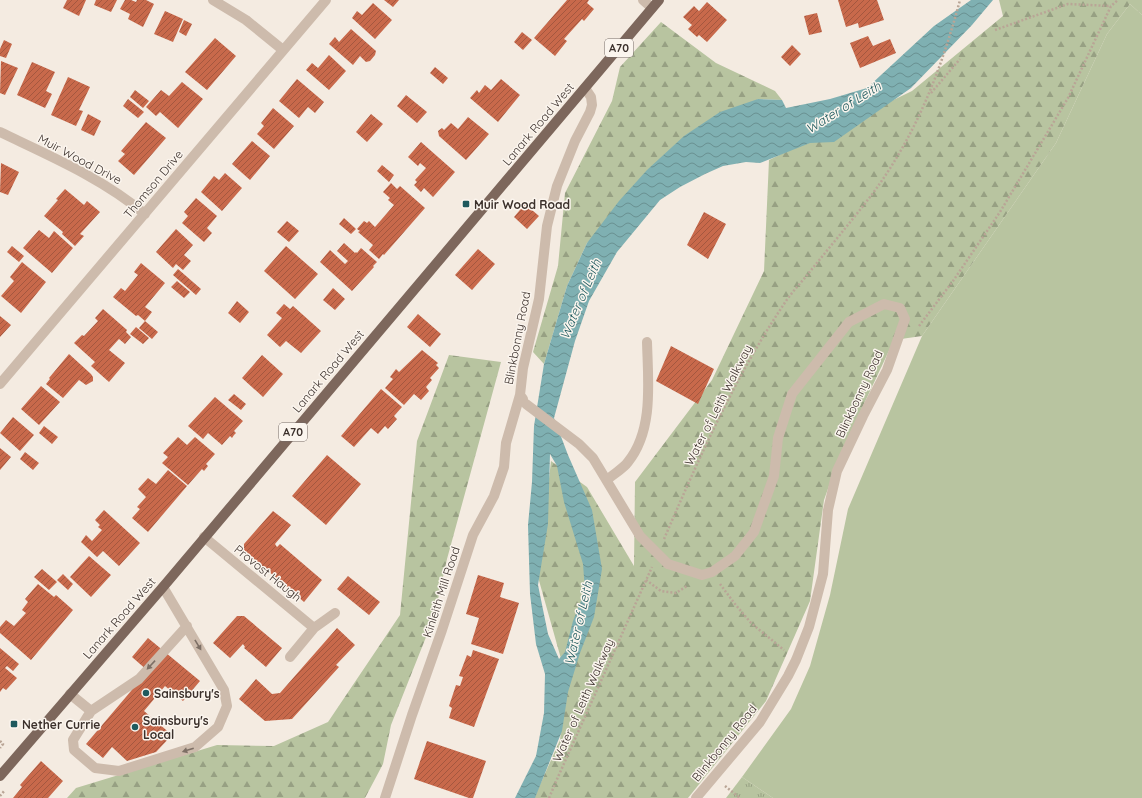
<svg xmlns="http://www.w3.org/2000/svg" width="1142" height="798" viewBox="0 0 1142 798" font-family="Quicksand,sans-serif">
<defs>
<pattern id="forest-firs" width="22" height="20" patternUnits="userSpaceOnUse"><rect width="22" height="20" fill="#b8c4a0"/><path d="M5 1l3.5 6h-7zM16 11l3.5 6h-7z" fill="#97a083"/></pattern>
<pattern id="park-tufts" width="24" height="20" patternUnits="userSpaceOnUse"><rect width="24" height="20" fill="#b8c4a0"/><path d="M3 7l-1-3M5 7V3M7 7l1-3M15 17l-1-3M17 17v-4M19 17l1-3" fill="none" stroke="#97a083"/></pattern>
<pattern id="water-waves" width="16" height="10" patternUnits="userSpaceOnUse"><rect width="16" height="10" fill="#7fb0b2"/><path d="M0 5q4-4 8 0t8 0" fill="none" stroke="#699091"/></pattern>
<pattern id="building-hatch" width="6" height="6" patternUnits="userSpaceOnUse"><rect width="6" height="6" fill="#c8694b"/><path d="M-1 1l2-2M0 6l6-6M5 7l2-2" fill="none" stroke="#a4573f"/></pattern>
</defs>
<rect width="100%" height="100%" fill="#f4ebe1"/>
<path fill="#b8c4a0" d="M1130,4L1142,15V798H773L742,777L791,709L810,666L830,595L848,509L922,336L1056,143L1107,34Z"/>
<path fill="url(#forest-firs)" d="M999,0H1142V15L1130,4L1107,34L1056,143L922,336L894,340L840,455L824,500L810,601L766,701L688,798H534L560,740L567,680L538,577L551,461L587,487L634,566L635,482L712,380L764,271L769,160L912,91L1003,16Z
M661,22L716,63L775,91L782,100L758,99L587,243L567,286L544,364L533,352L558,266L565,193L612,101L620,67Z
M449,355L501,362L447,559L434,617L391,725L383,764L365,798H67L76,788L217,745L274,746L328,722L400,615L417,441Z"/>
<path fill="url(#park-tufts)" d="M742,777L773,798H726Z"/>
<path fill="url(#water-waves)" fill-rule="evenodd" d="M971,0H993L972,25L911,88L834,142L810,143L760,163L746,162L723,166L705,174L680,187L660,200L617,252L589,301L575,341L554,418L568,455L592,510L602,569L594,617L580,653L568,692L562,731L535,798H515L536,756L544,713L545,674L536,644L530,594L528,525L532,482L534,426L544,364L567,286L587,243L619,201L647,170L684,136L720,112L758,99L782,100L786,108L830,99L867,88L934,26ZM550,454L557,466L564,502L583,564L585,591L573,621L565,652L559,659L548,634L538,585L548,524Z"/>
<path fill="url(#building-hatch)" d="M67,0H86L79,16L63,8Z
M96,0H117L111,12L94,5Z
M125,0H131L136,2L137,0H146L154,4L143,27L128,19L130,14L120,9Z
M384,0H399L393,7Z
M567,0H589L587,3L594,9L584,21L582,19L564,39L567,41L555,56L534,38Z
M838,0H877L884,20L859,28L858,23L846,27Z
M707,2L727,20L707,42L699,35L697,37L688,29L692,25L683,17L694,6L699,11Z
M373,3L392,20L375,39L352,18L357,11L362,15Z
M165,11L183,19L173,42L154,34Z
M817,13L822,32L809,35L804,16Z
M184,20L192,24L186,36L179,32Z
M351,29L376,51L375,55L370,61L366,62L360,56L353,65L329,44L335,37L339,42Z
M522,32L532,40L523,50L514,42Z
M868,36L873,46L890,39L896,53L860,68L850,43Z
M215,38L236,56L207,90L185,72Z
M4,40L12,44L6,58L0,56V49Z
M792,45L801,54L790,66L781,57Z
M329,55L346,71L329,90L306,70L312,63L318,68Z
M1,61L18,68L5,95L0,93Z
M32,62L55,72L46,91L52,94L45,108L17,95Z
M435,67L448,78L443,84L430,73Z
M68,77L90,87L79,110L83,111L76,126L51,115Z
M297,79L324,102L315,113L308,107L299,118L279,101Z
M501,79L520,95L498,122L470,98L477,90L479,93L485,85L491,90Z
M182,82L203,99L178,128L160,112L156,116L146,107L161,90L169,96Z
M135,90L149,101L143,108L130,97Z
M406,95L427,112L417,123L397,106Z
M128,99L144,112L138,118L123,106Z
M273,108L294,126L274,149L257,134L264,126L261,123Z
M88,114L101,121L94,136L81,130Z
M371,114L383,124L367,142L356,132Z
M468,117L489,134L466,160L439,136L438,131L442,128L444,130L451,123L458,129Z
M146,122L166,138L134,175L118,161L125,154L121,151Z
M252,141L270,156L250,180L232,164Z
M421,142L455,172L433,197L424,188L421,192L414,185L417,182L415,180L426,168L420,163L418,166L408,157Z
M1,163L19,172L8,195L0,192Z
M382,165L394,175L389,182L377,171Z
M225,173L242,188L222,211L201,192L214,176L219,180Z
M391,183L397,189L400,186L425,208L384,255L383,254L379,259L369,250L373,245L358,232L360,231L357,229L364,221L367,223L369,221L375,227L394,205L388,200L390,198L383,192Z
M65,189L84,205L87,201L100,212L80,234L84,236L75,246L62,234L63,232L44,216L58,200L56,199Z
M196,198L217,216L207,228L212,233L204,242L182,223L188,216L184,212Z
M525,204L539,216L527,229L514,217Z
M704,212L726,224L708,259L687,245Z
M344,218L356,229L351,234L339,224Z
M287,221L299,231L289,242L277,232Z
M176,229L193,245L184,255L191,261L183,270L176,264L173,268L156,252Z
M39,230L49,238L54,231L73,248L52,273L23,248Z
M344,243L355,253L356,252L357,253L361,248L377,262L373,266L374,267L352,291L320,262L330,250L345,264L348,261L337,251Z
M12,246L24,256L19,262L7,252Z
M286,246L318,274L295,299L264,271Z
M478,249L495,264L472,290L455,275Z
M22,262L46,282L21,313L1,296L14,281L10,277Z
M141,263L165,283L145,307L152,312L145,321L138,315L136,316L113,297L121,288L125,291L138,275L134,272Z
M178,269L201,289L196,295L173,275Z
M177,281L190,292L184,298L171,287Z
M333,288L345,299L335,310L323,300Z
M237,301L249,312L240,323L228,313Z
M284,304L290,309L293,306L321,331L301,353L286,341L280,347L267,335L282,318L276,313Z
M103,309L127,330L126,332L131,337L125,344L119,339L109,350L125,363L109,382L91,366L95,362L74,343L82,335L84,336L98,321L95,318Z
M418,314L441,334L430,347L407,327Z
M0,316L11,325L0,337Z
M145,321L158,332L152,339L139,328Z
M136,327L149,338L143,344L130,334Z
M671,346L714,369L698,404L656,381Z
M422,350L438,363L436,365L439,368L430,378L432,380L426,387L429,391L421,400L414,394L404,405L385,388L393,379L390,377L396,369L399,372Z
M69,354L91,374L93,377V381L86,385L79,380L63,398L46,384L50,379L49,378Z
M262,355L283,374L263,397L242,378Z
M41,386L60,402L39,425L21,409Z
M381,389L402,407L394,416L397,419L388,429L385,426L378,434L371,428L354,447L341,436Z
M234,394L246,404L241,410L228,400Z
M215,397L243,421L234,431L236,433L234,435L232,438L230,436L222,445L208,433L203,439L188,426Z
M13,417L34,435L20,451L0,433Z
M44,426L58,437L52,444L39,433Z
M178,437L187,445L195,437L215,454L206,464L208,466L204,471L202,469L188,485L162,463L168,457L163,453Z
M0,448L11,457L0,470Z
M25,452L39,463L33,470L20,459Z
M327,455L361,484L326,525L292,496Z
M168,470L187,486L148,532L132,518L140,509L137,507L146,497L138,489L148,478L156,484Z
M104,510L140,543L119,566L103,551L97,557L81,542L86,535L92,541L102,530L98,527L100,525L95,520Z
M273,511L291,525L275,544L277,547L280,544L322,580L304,602L244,550V544Z
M89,556L111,575L91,597L70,577Z
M42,569L57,582L49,590L34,577Z
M63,574L73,584L68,590L57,580Z
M478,575L504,583L500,597L519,603L503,654L471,644L479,618L466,614Z
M348,576L380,602L369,615L337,589Z
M38,584L54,597L56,595L73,610L31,660L0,633V627L6,620L14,626L26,613L22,610L28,602L25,599Z
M237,616H244L282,648L266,667L244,648L245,647L243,644L230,658L213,643Z
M337,628L355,645L336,665L339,667L292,719L265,721L239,699L256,679L272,694L280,693Z
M148,638L200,681L183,701L165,686L144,711L172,735L156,752L127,761L112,747L103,758L86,744L148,671L132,657Z
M0,648L19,664L13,671L7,666L5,668L17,678L6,690L3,688L0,692Z
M473,650L499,659L474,727L449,718L452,708L449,706L456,685L460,686L463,677L459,676L467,655L471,657Z
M427,741L486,761L473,798H469L414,779Z
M41,761L63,781L48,798H13L22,787L20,785Z"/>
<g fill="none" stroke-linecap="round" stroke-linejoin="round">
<path stroke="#b9a596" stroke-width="2.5" stroke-dasharray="2 2" stroke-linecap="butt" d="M995,30L1068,4L1111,6
M931,93L960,59
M919,326L953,281L1000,212L1068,98L1111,6L1118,0
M664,539C699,458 735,377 784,304C791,293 800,284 808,274C828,249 850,223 870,197C915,138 941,71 960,0
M646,580L661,591L676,593L687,586
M720,584L735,604L751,623L784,650
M0,741L3,744L0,748
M725,786L740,798
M0,796L5,790
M549,798L558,777L652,567"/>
<path stroke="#cdbbac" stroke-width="10" d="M607,480C613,474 623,469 628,462C654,430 648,381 647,342
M70,694L91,711L73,740L74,750L95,768L119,771L195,747L218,727L227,706L224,690L163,587
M91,711L139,679L187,626"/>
<path stroke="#cdbbac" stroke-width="10" d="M213,0L246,20L283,50
M643,0L652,8
M0,132C50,156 102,178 145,214
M0,384L326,0
M523,399L520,395L523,368L539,299L547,226L557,186L575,141L590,112L592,105L591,97L585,88
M204,537L314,628
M668,564L702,575L712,572L735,556L754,532L774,476L778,438L792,394L849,322L884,304L900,308L905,319L887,370L863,416L837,471L828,510L823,574L809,627L796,660L788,676L760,722L696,798
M290,657L314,628L335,613
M385,798L412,715L442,630L473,535L494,496L504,467L506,443L520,395"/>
<path stroke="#7d675c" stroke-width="10" d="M0,776L163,587L659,0"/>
<path stroke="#cdbbac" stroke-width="10" d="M526,404L579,444L593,458L640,536L668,564"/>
</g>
<defs><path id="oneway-solid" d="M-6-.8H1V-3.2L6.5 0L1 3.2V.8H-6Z"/></defs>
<g fill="#7d6f65">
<use href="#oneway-solid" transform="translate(198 645) rotate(59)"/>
<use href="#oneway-solid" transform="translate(151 665) rotate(133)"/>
<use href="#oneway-solid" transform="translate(188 750) rotate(163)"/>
</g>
<g fill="#1f5a5e" stroke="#fbf5ee" stroke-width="1.5">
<rect x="462" y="200" width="8" height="8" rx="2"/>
<circle cx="146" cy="693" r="4"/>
<rect x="10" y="720" width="8" height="8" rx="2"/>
<circle cx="135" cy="727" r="4"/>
</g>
<g text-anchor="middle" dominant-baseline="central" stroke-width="3" stroke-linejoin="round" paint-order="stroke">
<g fill="#fbf5ee" stroke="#756b66" stroke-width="1">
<rect x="605" y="39" width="28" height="18" rx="3"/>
<rect x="279" y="423" width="28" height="18" rx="3"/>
</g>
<g font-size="11" font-weight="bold" fill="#3b302b">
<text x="619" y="48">A70</text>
<text x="293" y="432">A70</text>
</g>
<g font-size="12" fill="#3b302b" stroke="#fbf5ee">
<text transform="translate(538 124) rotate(-50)">Lanark Road West</text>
<text transform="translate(80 159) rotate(28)">Muir Wood Drive</text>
<text transform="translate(153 184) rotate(-50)">Thomson Drive</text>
<text transform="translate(517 338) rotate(-79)">Blinkbonny Road</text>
<text transform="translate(328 371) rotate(-50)">Lanark Road West</text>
<text transform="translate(859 394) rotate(-65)">Blinkbonny Road</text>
<text transform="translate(718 405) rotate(-63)">Water of Leith Walkway</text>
<text transform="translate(268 573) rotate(39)">Provost Haugh</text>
<text transform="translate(441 592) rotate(-72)">Kinleith Mill Road</text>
<text transform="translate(119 618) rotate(-49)">Lanark Road West</text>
<text transform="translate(583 700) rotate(-66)">Water of Leith Walkway</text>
<text transform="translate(724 743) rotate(-51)">Blinkbonny Road</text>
</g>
<g font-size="12" font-weight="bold" fill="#3b302b" stroke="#fbf5ee" text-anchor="start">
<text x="474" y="204">Muir Wood Road</text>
<text x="154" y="693">Sainsbury's</text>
<text x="143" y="720">Sainsbury's<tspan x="143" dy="14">Local</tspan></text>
<text x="22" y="724">Nether Currie</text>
</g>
<g font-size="13" font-style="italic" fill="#1f5a5e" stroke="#fbf5ee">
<text transform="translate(843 107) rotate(-32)">Water of Leith</text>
<text transform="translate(580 299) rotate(-67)">Water of Leith</text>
<text transform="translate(578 623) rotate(-77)">Water of Leith</text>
</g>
</g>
</svg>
